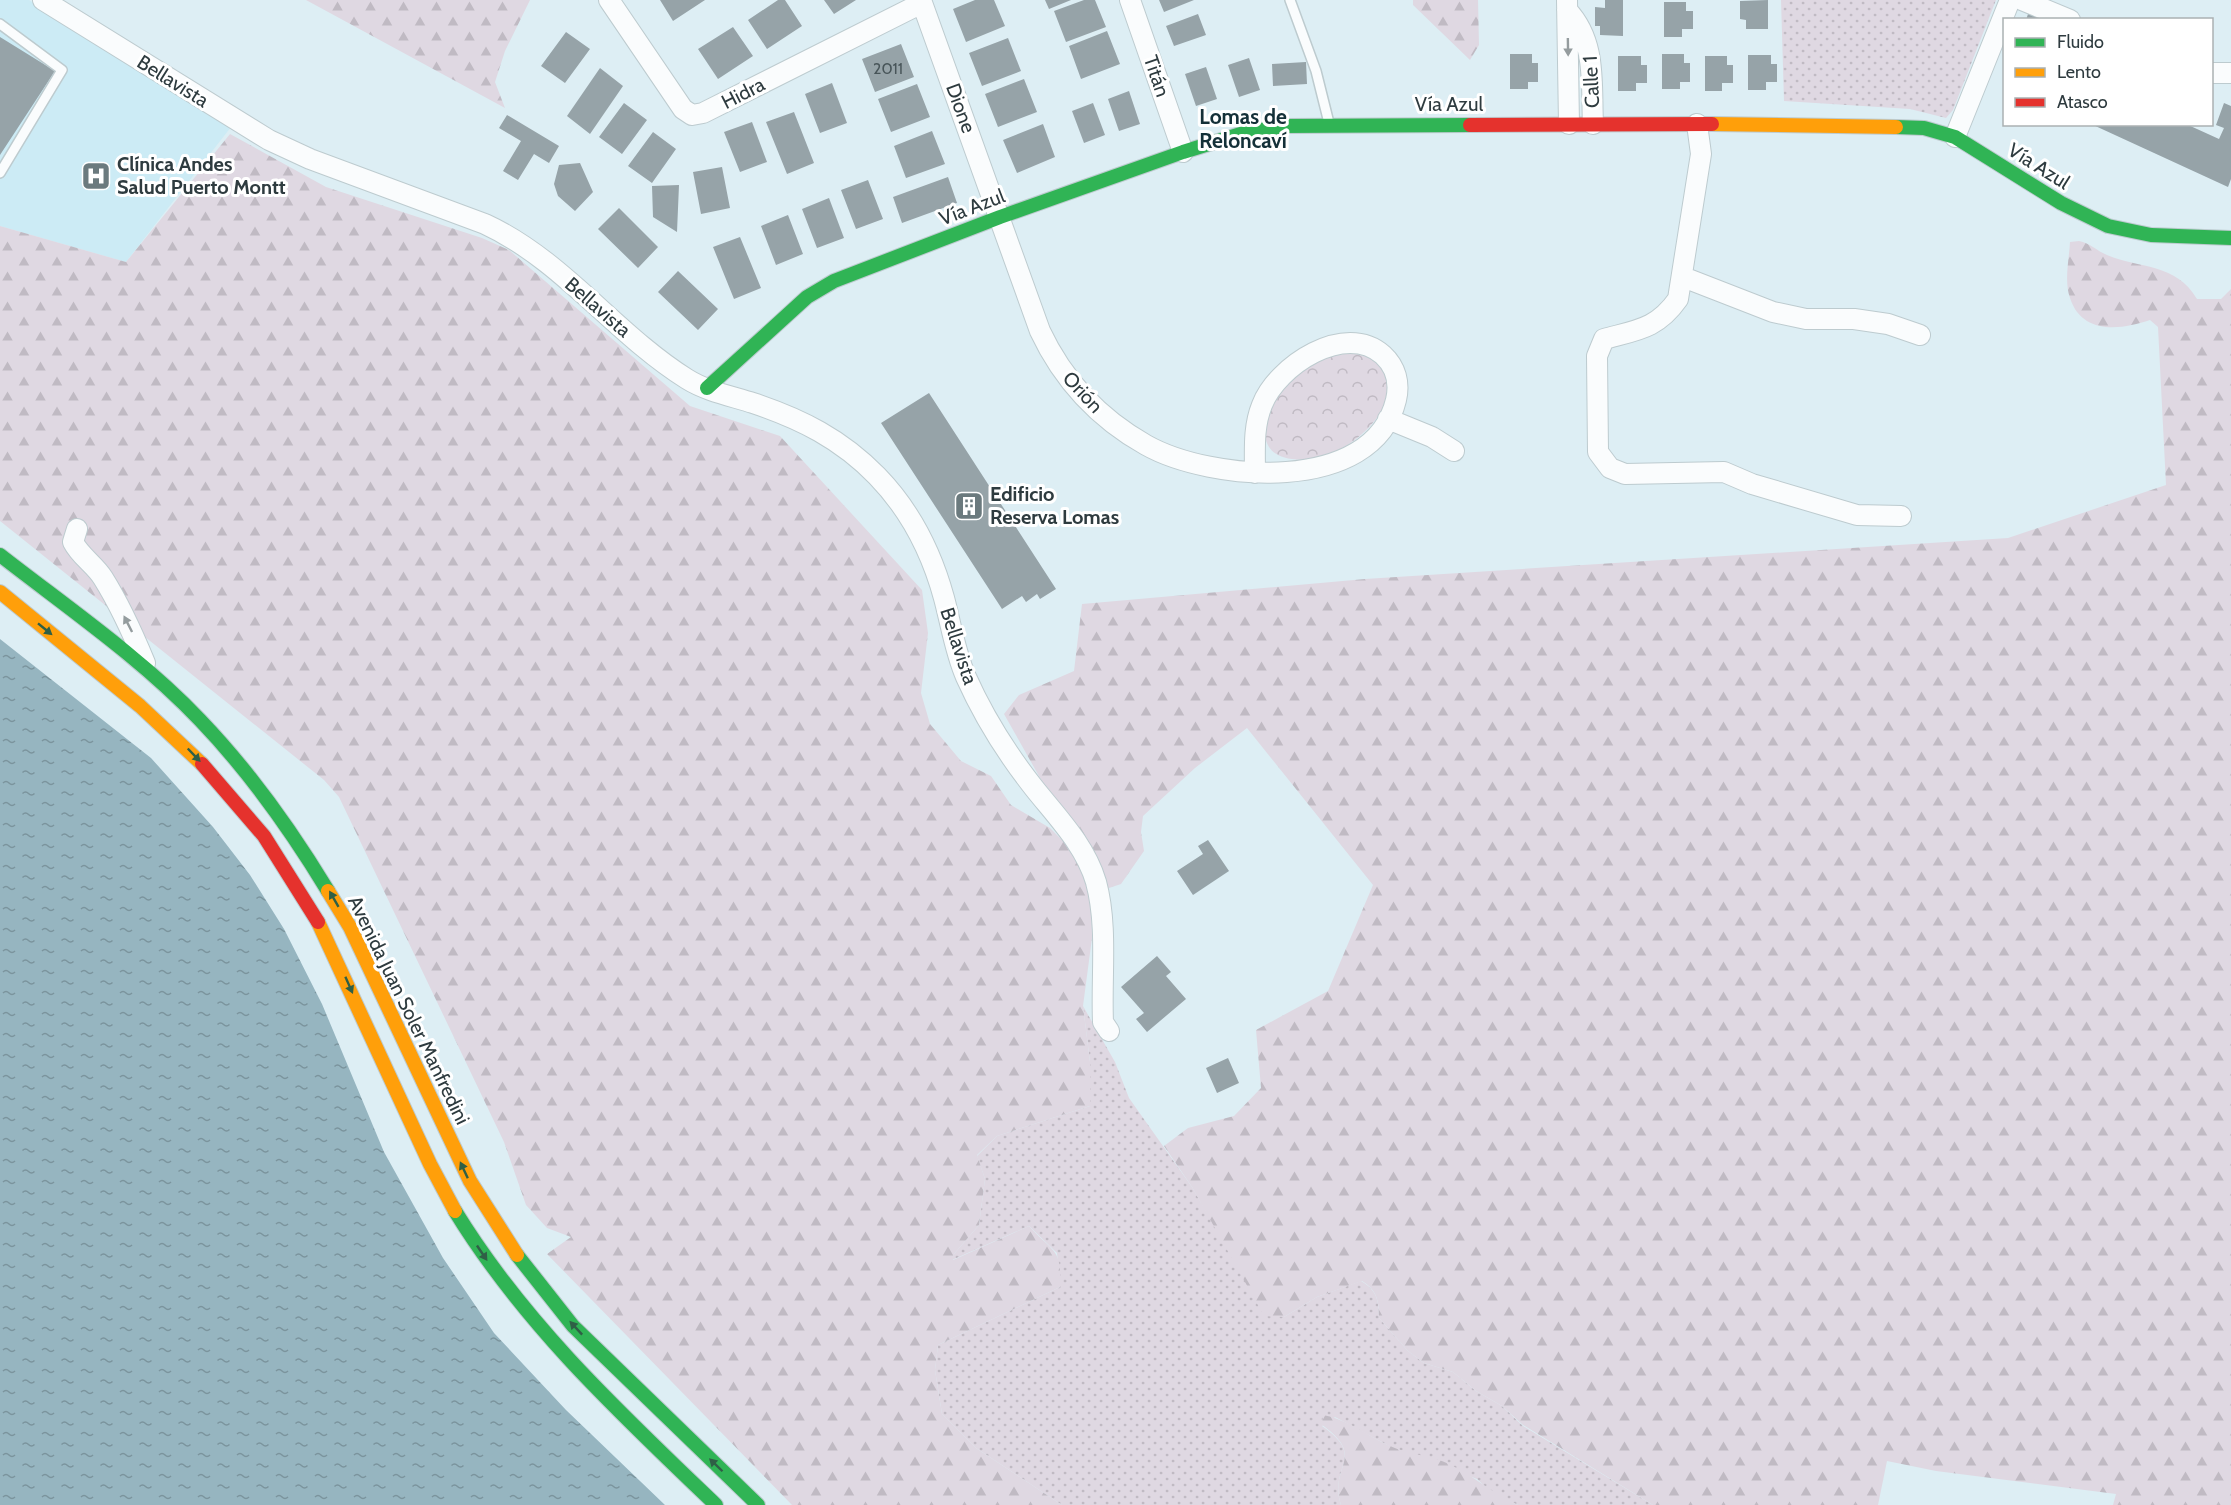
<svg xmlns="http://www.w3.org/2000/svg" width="2231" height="1505" viewBox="0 0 2231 1505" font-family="Cabin,sans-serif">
<defs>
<pattern id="grass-dots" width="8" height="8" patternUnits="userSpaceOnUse" patternTransform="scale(1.5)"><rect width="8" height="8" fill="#dfd8e2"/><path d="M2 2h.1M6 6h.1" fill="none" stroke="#c0bac3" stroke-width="1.8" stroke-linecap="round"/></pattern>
<pattern id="forest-firs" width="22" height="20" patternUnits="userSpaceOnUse" patternTransform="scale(1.5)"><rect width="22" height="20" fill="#dfd8e2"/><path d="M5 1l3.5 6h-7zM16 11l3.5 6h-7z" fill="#c0bac3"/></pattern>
<pattern id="park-crowns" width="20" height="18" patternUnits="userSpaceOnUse" patternTransform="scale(1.5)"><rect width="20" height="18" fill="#dfd8e2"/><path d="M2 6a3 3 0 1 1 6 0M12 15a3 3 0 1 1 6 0" fill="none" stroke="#c0bac3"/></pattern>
<pattern id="water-ripples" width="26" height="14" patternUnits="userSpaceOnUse" patternTransform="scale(1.5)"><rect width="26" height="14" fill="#96b5c0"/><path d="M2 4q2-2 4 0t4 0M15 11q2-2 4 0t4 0" fill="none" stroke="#7b949d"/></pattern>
</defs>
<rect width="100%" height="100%" fill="#ddeef4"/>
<path fill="#ccebf5" d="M0,0H29L231,127L126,262L0,226Z"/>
<path fill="url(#grass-dots)" d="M1781,0H1996L1953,110L1946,118L1910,109L1784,101Z
M1083,1006L1115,1062L1129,1098L1192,1187L1223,1240L1284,1317L1317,1297L1361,1281C1377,1290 1379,1301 1379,1318L1408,1351L1424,1363L1453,1372L1476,1391L1502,1406L1523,1426L1653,1505H1518L1493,1494L1477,1479L1391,1447L1335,1417L1322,1426C1368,1458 1328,1465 1341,1505H1062L976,1448L942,1414L935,1370L938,1345L1060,1287L1057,1253L1029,1226L952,1260L954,1254L979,1225L985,1179L977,1156L997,1136L1090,1106V1062Z"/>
<path fill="url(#forest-firs)" d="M306,0H530L505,51L495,82L505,108Z
M1413,0H1478L1479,45L1470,60L1413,5Z
M230,134L326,187L482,238L509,250L690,406L780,436L922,590L928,633L921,693L930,724L961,761L991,776L1011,805L1050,828L1067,845L1091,884L1092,938L1083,1006L1090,1062V1106L997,1136L977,1155L985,1179L979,1225L954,1254L953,1260L1029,1226C1053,1253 1062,1247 1060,1287L938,1345L935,1370L942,1414L976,1448L1062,1505H792L547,1254L571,1237L547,1228L526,1205L504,1142L339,797L324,780L0,521V226L126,262Z
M2079,241C2090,243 2097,251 2107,255C2141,269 2176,263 2197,299H2221L2231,289V1505H2113L2116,1494L1936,1471L1887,1461L1878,1505H1653L1523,1425L1502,1406L1476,1391L1453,1372L1424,1363L1408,1351L1379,1318C1379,1301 1377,1290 1362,1281L1317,1297L1284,1317L1264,1316L1192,1187L1164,1146L1188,1128L1234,1116L1261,1088L1256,1030L1328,991L1373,885L1247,728L1195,768L1143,816L1141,832L1144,851L1121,884L1106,889L1093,849L1044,785L1004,714L1019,695L1074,671L1082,604L1365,579L2008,538L2166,485L2158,327L2150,320C2121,330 2082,335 2070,298C2064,281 2069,260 2070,242Z
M1323,1415C1347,1419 1368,1436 1390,1446C1409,1455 1432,1455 1451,1465C1475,1477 1494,1494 1518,1505H1341C1328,1465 1368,1458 1322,1425Z"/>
<path fill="url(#park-crowns)" d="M1352,353C1438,368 1357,469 1292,459C1236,451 1280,381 1308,365C1322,357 1336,355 1352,353Z"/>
<path fill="url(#water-ripples)" d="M0,639L151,758L213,827L250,875L284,929L322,1004L384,1152L443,1258L494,1333L566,1410L665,1505H0Z"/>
<path fill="#96a3a8" d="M660,0H705L673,21Z
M778,0H785L802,26L767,49L748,20Z
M824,0H856L834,14Z
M975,0H994L1005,26L966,42L953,9Z
M1045,0H1071L1049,9Z
M1084,0H1095L1106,27L1066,42L1054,11Z
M1159,0H1194L1164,12Z
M1605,0H1623V36L1600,35V26H1595V7L1605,8Z
M1768,0V29H1746V20L1740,19V1Z
M1664,2H1686V11H1693V29H1682V37H1664Z
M2029,11L2046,20H2026Z
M1198,14L1206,35L1174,46L1166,26Z
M733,27L753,56L718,79L698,49Z
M1107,31L1120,64L1081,79L1069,46Z
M566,32L590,49L565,83L541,66Z
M0,37L55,71L0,155Z
M1008,38L1021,71L982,86L969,53Z
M901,44L914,77L875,92L862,59Z
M1510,54H1532V63H1538V82H1528V89H1510Z
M1662,54H1684V63H1690V82H1680V89H1662Z
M1748,55H1771V64H1777V82H1766V90H1748Z
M1618,56H1641V65H1647V83H1636V91H1618Z
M1705,56H1727V65H1733V83H1722V91H1705Z
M1249,58L1260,90L1239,97L1228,65Z
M1306,62L1307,84L1273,86L1272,64Z
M1206,67L1217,99L1196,106L1185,74Z
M600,68L623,86L590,134L567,116Z
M1024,79L1037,112L998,127L985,94Z
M832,83L847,123L820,133L805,94Z
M917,84L930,117L891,132L878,99Z
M1129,91L1140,124L1119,131L1108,99Z
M624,103L647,120L622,154L599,137Z
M1093,103L1105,135L1084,143L1072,111Z
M2224,103L2231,106V179L2228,187L2091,124H2186L2219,139L2224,128L2216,125Z
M794,112L814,163L787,174L766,122Z
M507,115L559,146L549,163L534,154L518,180L503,171L521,141L499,128Z
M752,122L767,162L740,172L724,132Z
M1043,124L1055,157L1017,173L1003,140Z
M932,131L945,164L906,178L894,146Z
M653,132L676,149L652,183L628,166Z
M580,163L593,192L575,211L558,196L554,184L559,165Z
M722,167L730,208L701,214L693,172Z
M948,177L957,203L902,223L893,197Z
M868,180L883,219L856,229L841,190Z
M679,185L677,232L653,217L652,186Z
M829,198L844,238L817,248L802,209Z
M619,208L658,247L638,268L598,229Z
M788,215L803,254L776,265L761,226Z
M740,237L761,288L734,299L713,247Z
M678,271L718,309L698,330L658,292Z
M929,393L1056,589L1040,599L1037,594L1026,602L1022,596L1002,609L881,423Z
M1208,840L1229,871L1193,895L1177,871L1203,854L1198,846Z
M1157,956L1171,972L1166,976L1186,999L1147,1032L1136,1019L1144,1013L1121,987Z
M1228,1058L1239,1083L1217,1093L1206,1068Z"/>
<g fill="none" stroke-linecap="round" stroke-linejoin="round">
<g stroke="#bdcbcf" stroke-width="12">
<path id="lane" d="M1290,0L1316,71L1329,123
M0,24L62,70L0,173"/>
</g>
<g stroke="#bdcbcf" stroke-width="22">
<path id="street" d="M43,0L269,140L310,159L485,224C563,260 615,334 687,379C706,391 731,396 753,403C801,419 841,439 877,476C910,510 932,554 944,598C951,624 955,652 966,677C983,715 1008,755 1034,788C1057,817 1085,845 1096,882C1108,926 1101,977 1103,1022L1109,1031
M609,0L683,109L692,115L703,113L922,3
M921,0L1040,331C1063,380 1098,418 1146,445C1210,481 1373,496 1396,400C1400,383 1396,367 1383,355C1345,321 1277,366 1262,405C1253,427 1255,450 1255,473
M1130,0L1183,152
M1567,0L1569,124
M2022,0L2070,20
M1567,10C1597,42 1591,83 1593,124
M2212,73H2231
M1697,124L1701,154L1678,299C1657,329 1637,330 1604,339L1597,356L1598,452L1610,468L1625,474L1724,472L1752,484L1857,515L1901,516
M1955,137L2010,0
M1683,277L1773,312L1806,319H1854L1888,324L1920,335
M1388,419L1432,437L1454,451
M77,529L73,542C80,556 95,565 103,578C120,605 133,634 145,663"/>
</g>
<g stroke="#bdcbcf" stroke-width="16">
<path id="fast" d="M1896,127L1924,128L1955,137L2061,203L2108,226L2151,235L2231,238
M707,388L807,297L834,281L1000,217L1183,152L1244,133L1283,126L1470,125
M0,555C68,608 141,658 200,720C250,772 291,830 328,891
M455,1211C525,1325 620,1413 716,1505
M517,1255L573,1326L758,1505"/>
</g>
<g stroke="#bdcbcf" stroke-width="16">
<path id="slow" d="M1712,124L1896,127
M0,592L140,706L202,764
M328,891L350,927L470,1181L517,1255
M318,922L430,1164L455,1211"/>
</g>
<g stroke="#bdcbcf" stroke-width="16">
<path id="jam" d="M1470,125L1712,124
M202,764L264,836L318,922"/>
</g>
<use href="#lane" stroke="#fafcfd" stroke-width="9"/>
<use href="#street" stroke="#fafcfd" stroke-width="20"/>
<use href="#fast" stroke="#30b455" stroke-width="14"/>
<use href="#slow" stroke="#ff9f0a" stroke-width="14"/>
<use href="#jam" stroke="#e5322d" stroke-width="14"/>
</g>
<defs><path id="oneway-solid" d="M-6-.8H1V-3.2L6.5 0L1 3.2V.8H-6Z" transform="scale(1.5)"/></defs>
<g fill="#949c9e">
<use href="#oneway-solid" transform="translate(1568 47) rotate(89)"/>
<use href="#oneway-solid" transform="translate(128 624) rotate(-117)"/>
</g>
<g fill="#2f5f46">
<use href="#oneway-solid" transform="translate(45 629) rotate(39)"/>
<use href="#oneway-solid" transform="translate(194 755) rotate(46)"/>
<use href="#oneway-solid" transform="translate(334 899) rotate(-120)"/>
<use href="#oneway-solid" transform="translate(349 985) rotate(66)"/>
<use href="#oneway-solid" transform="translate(464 1170) rotate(-115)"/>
<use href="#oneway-solid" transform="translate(482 1253) rotate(56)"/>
<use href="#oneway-solid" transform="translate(576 1328) rotate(-133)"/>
<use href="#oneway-solid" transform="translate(716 1465) rotate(-136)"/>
</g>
<defs>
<g id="hospital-square" transform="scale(1.5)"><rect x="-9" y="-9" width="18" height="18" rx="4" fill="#6b7a7e" stroke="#fff"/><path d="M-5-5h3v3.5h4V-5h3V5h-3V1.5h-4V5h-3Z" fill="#fff"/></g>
<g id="building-square" transform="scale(1.5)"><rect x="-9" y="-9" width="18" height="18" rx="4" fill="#6b7a7e" stroke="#fff"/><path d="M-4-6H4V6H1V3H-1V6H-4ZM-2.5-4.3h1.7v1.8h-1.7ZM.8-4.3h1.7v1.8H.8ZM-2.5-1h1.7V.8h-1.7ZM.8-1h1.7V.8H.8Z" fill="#fff"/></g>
</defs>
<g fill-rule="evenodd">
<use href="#hospital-square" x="96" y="176"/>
<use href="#building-square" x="969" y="506"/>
</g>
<g text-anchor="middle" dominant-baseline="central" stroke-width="6" stroke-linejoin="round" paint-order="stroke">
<g font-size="16" fill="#485559">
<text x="888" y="68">2011</text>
</g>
<g font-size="20" fill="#2e3b3f" stroke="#fff">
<text transform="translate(1157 76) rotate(71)">Titán</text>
<text transform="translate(173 81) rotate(32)">Bellavista</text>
<text transform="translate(1591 82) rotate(-93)">Calle 1</text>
<text transform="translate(743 93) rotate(-27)">Hidra</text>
<text x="1449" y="104">Vía Azul</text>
<text transform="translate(961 108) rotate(70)">Dione</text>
<text transform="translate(2039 166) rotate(32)">Vía Azul</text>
<text transform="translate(972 207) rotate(-21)">Vía Azul</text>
<text transform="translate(598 307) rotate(41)">Bellavista</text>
<text transform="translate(1083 392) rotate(47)">Orión</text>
<text transform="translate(959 646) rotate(72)">Bellavista</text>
<text transform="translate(409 1010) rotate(64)">Avenida Juan Soler Manfredini</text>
</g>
<g font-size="20" font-weight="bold" fill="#2e3b3f" stroke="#fff" text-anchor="start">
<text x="117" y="164">Clínica Andes<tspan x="117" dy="23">Salud Puerto Montt</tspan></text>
<text x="990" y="494">Edificio<tspan x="990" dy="23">Reserva Lomas</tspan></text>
</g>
<g font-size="21" font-weight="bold" fill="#143038" stroke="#fff">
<text x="1243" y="116">Lomas de<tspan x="1243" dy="24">Reloncaví</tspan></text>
</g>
</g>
<rect x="2003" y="18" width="210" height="108" fill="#ffffff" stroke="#abb1b2" stroke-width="1.5"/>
<rect x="2015" y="38" width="30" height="9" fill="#30b455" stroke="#abb1b2" stroke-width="1.5"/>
<text x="2057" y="48" font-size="18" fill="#2e3b3f">Fluido</text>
<rect x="2015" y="68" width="30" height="9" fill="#ff9f0a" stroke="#abb1b2" stroke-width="1.5"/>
<text x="2057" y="78" font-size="18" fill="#2e3b3f">Lento</text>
<rect x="2015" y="98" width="30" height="9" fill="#e5322d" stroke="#abb1b2" stroke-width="1.5"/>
<text x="2057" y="108" font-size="18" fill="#2e3b3f">Atasco</text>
</svg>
